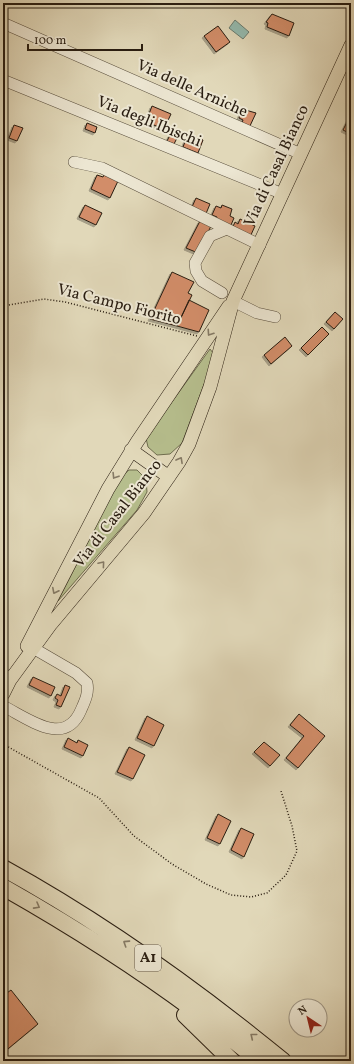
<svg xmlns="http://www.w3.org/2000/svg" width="354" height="1064" viewBox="0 0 354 1064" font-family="Vollkorn,serif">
<defs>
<filter id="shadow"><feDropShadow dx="-2" dy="2" stdDeviation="0" flood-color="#0004"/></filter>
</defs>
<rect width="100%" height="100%" fill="#e1d8b9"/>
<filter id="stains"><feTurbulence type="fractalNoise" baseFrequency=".005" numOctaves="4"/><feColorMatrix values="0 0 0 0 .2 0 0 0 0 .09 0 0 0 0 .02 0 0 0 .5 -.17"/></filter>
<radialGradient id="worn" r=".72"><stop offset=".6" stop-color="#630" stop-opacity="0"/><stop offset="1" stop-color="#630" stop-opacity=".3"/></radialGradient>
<path fill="#b6be8d" stroke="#706e4f" d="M210,349L213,353L211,366L182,443L170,454L157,455L148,447L146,438Z
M129,470H137L146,479L147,492L137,510L58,601L118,482L123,475Z"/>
<path fill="#94baae" stroke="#697b6f" d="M235,20L249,32L243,39L229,28Z"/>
<path fill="#d28d69" stroke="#291d11" filter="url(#shadow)" d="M272,14L294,23L289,36L267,27L268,23L266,22Z
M218,26L230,42L216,52L204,36Z
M152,106L171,114L164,129L146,122Z
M242,109L256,113L249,128L241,125L243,120L239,118Z
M351,114V134L343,130Z
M87,123L97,127L95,133L85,129Z
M14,125L23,128L17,141L9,138Z
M188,134L203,140L198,153L183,147Z
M170,135L177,138L174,144L167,141Z
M97,175L103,177L104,175L118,181L110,198L91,189Z
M196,198L210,204L205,216L192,207Z
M85,205L102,213L96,225L79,217Z
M222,205L232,209L230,216L234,218L231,225L216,220L217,217L212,215L216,206L221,208Z
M240,219L255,226L250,237L232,229L235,222L238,224Z
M200,221L211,226L198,253L186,248Z
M172,272L194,282L188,293L192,295L177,326L150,319Z
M189,300L209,310L199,332L177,326Z
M335,312L343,319L334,329L326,322Z
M322,327L329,334L308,355L301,348Z
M285,337L292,346L271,364L264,355Z
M33,677L55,687L51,696L29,685Z
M65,685L70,687L61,707L56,705L58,700L55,698L57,694L61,696Z
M299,714L325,736L298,768L286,758L304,736L290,725Z
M147,716L164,725L154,746L137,738Z
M68,738L77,743L78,740L88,745L83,756L64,747Z
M264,742L280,755L270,766L254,752Z
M129,747L145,755L133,779L117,772Z
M218,814L231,821L220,844L207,838Z
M241,828L254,834L244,857L231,850Z
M11,990L38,1024L3,1053V994L4,995Z"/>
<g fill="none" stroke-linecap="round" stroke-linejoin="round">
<g stroke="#574c3b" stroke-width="12">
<path id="minor" d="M3,23L301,154
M3,80L283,194
M74,162L102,168L260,245
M222,293L202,281L196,271L195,263L210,236L227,229
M233,301L257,313L275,317
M3,706C29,719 65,748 81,710C85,701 89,693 87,683L76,673L33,648"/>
</g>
<g stroke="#291d11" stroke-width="14">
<path id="major" d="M131,450L169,477
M27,646L108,489L137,442L229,306
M8,683L51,624L144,513L179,462L189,444L210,387L233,301L351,45
M3,694L12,676"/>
</g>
<g stroke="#291d11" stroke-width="18">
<path id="highway" d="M3,868C103,923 195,989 283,1061
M3,887C93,938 180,995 259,1061
M185,1015L232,1061"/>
</g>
<path stroke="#291d11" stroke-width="1.5" stroke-dasharray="1 2" stroke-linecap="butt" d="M3,306L44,299L65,302L197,336
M3,744L99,798L134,836L172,864L206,884L231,895L251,897L267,893L286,875L297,851L292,826L281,791"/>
<use href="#minor" stroke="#ece6d2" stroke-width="11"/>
<use href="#major" stroke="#e1d8b9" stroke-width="13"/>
<use href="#highway" stroke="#e1d8b9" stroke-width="16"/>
</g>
<defs><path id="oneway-chevron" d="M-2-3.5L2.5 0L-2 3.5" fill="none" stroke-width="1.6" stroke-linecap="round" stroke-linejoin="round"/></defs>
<g stroke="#857a65">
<use href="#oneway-chevron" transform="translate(210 333) rotate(124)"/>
<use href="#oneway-chevron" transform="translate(180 460) rotate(-61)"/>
<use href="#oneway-chevron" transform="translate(115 476) rotate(122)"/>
<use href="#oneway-chevron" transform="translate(102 564) rotate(-50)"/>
<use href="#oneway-chevron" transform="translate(55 591) rotate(117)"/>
<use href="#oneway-chevron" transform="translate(37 906) rotate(29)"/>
<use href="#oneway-chevron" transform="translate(126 943) rotate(-147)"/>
<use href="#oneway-chevron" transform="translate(253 1036) rotate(-141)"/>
</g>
<g text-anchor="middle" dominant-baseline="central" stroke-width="4" stroke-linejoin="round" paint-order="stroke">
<rect fill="#ece6d2" stroke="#64594b" stroke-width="1" x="135" y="945" width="26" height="26" rx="3"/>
<g font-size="15" font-weight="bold" fill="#291d11">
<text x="148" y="958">A1</text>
</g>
<g font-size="16" fill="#291d11" stroke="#ece6d2">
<text transform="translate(192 89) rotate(24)">Via delle Arniche</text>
<text transform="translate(149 122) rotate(22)">Via degli Ibischi</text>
<text transform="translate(277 166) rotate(-65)">Via di Casal Bianco</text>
<text transform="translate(119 305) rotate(14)">Via Campo Fiorito</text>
<text transform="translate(118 514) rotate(-52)">Via di Casal Bianco</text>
</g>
</g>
<rect width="354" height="1064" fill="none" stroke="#e1d8b9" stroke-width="16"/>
<rect x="4" y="4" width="346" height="1056" fill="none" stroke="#291d11" stroke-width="2"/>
<rect x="8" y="8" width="338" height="1048" fill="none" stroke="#291d11"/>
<g transform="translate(308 1018) rotate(325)"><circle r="19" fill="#ece6d2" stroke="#9e9685"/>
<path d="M0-3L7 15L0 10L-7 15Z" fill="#8f2418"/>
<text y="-6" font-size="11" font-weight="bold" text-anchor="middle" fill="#291d11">N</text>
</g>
<path d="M28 44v6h114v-6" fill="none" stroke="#291d11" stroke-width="2"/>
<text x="34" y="44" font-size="12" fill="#291d11" stroke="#ece6d2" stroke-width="3" paint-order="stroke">100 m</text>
<rect width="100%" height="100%" filter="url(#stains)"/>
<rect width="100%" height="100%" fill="url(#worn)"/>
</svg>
